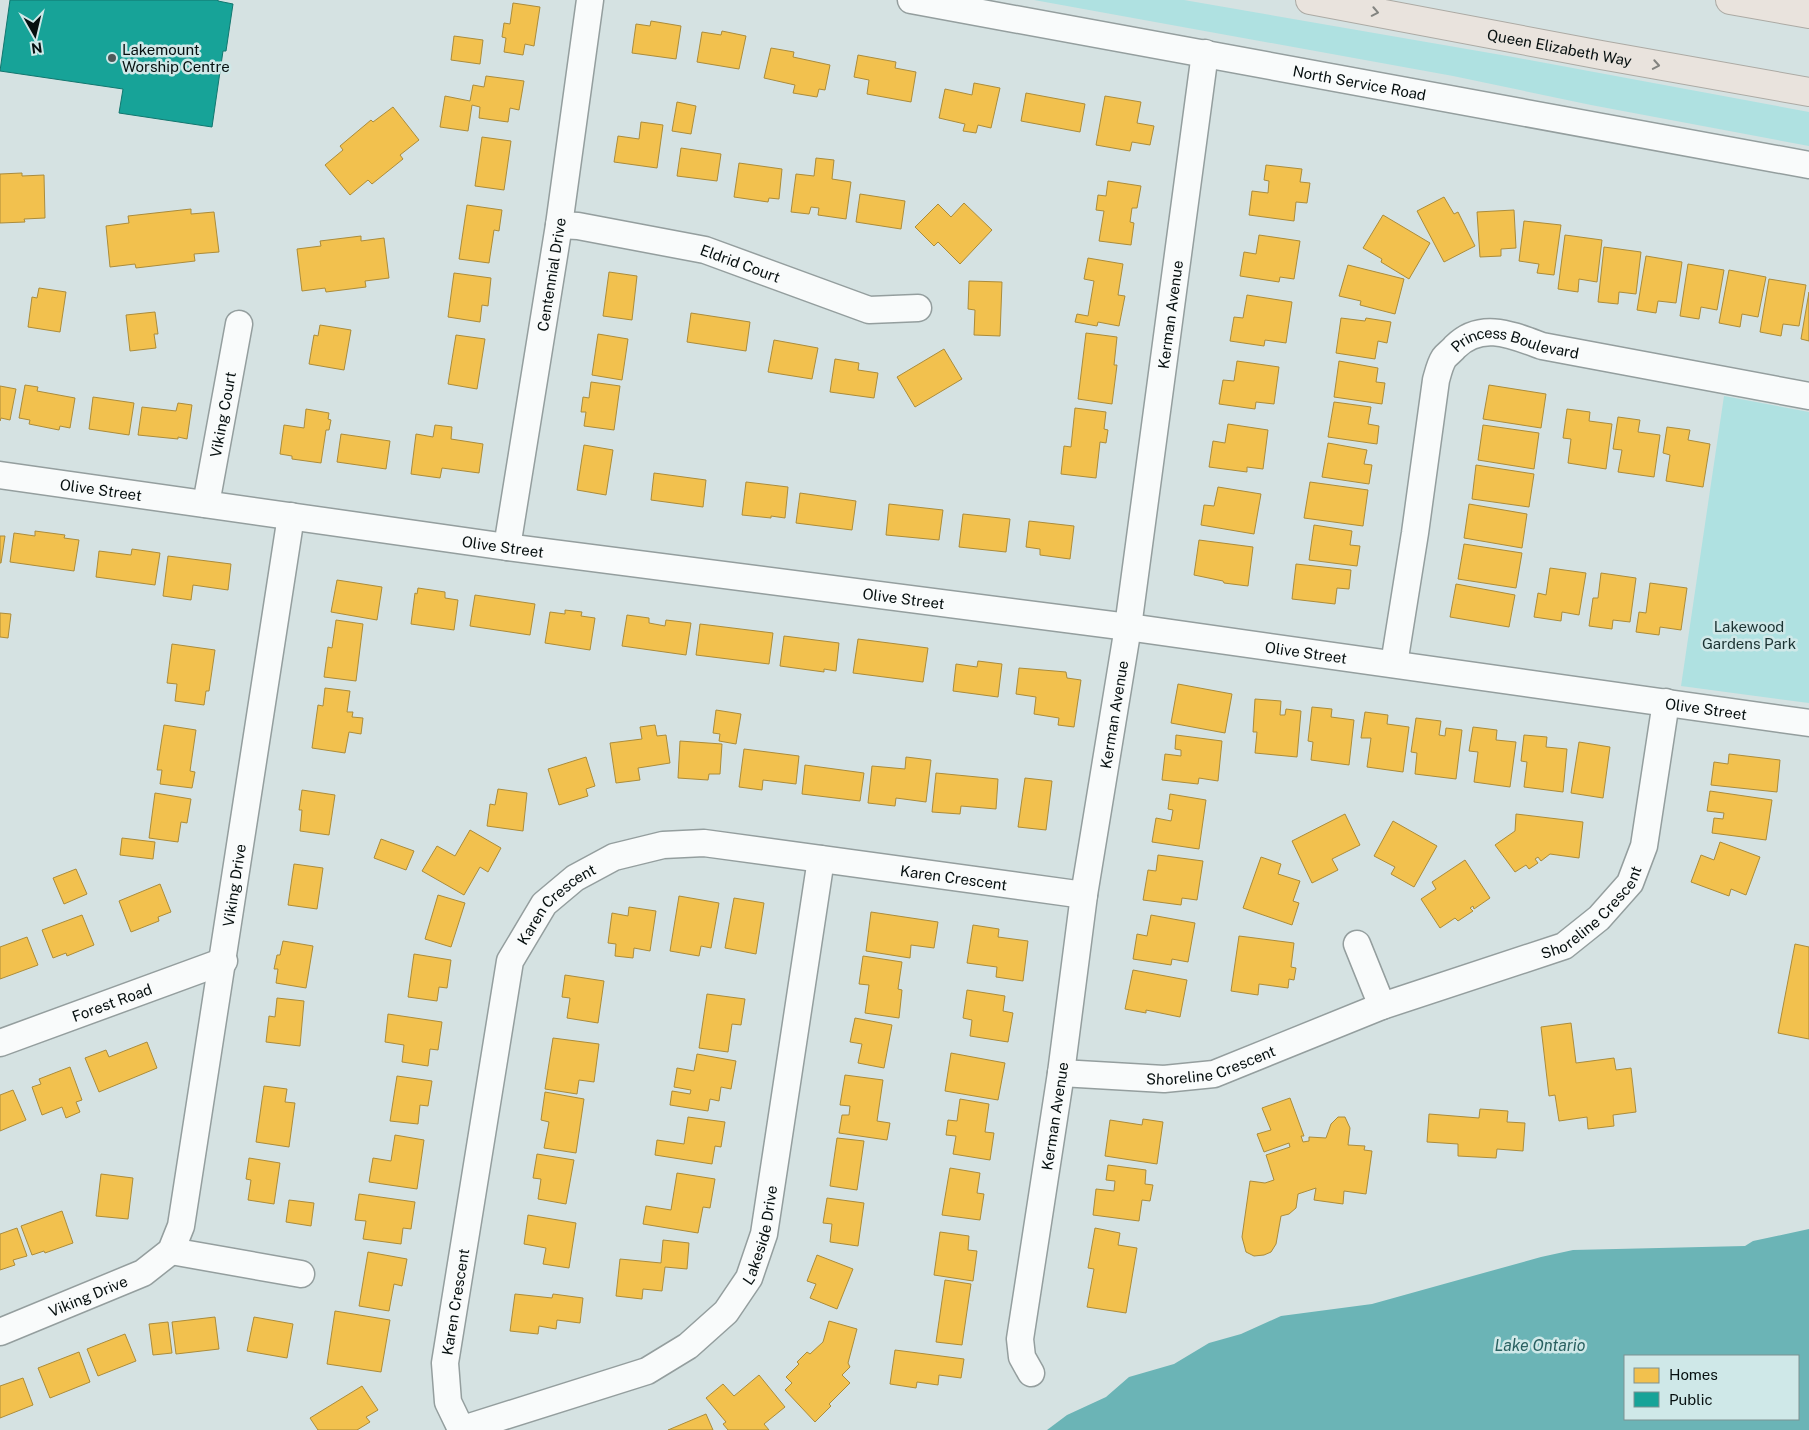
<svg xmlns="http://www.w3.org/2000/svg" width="1809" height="1430" viewBox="0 0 1809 1430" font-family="'Public Sans',sans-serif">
<rect width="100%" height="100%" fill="#d5e2e2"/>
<path fill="#afe1e1" d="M1034,0H1184L1513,57L1809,112V146L1591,105L1453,76Z
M1724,396L1809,412V703L1681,686Z"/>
<path fill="#6bb4b6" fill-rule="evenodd" d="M1809,1229V1430H1047L1067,1415L1106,1397L1129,1377L1174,1364L1209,1343L1241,1334L1281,1316L1372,1304L1541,1257L1573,1250L1745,1246L1753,1241ZM1625,1356H1798V1419H1625Z"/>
<path fill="#f2c14e" stroke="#ab8c3b" d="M513,3L540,7L534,46L525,44L523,55L504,52L506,38L502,37L504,23L510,24Z
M651,21L681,26L676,59L632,53L636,24L650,26Z
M722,31L746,36L739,69L697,62L702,32L721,35Z
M454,36L483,40L480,64L451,60Z
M771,48L794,52L793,57L830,65L825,90L819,89L817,97L793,93L795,85L764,78Z
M858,55L896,62L895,68L916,72L911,102L867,94L869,80L854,77Z
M486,76L524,81L519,110L510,108L508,122L479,118L480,107L472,105L468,131L440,127L445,96L470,101L473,85L484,87Z
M974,83L1000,88L991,128L978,125L976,133L963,131L965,124L939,118L945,89L972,95Z
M1026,93L1085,104L1080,132L1021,121Z
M1105,96L1141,102L1137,123L1154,126L1150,145L1132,142L1130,151L1096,145Z
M677,102L696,106L691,134L672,131Z
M393,107L419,140L400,155L403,159L372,184L368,180L350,195L325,165L343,150L340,146L371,120L373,122Z
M641,122L663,125L657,168L614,162L618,136L639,139Z
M482,137L511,141L504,190L475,186Z
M681,148L721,154L717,181L677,176Z
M816,158L834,160L832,179L851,182L846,219L818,215L819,208L811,207L809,214L791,212L796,174L814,176Z
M739,163L782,169L779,199L769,198L768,202L734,197Z
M1266,165L1302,169L1300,182L1310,183L1307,203L1296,202L1294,221L1249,215L1252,191L1268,193L1269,181L1264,180Z
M22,173V176L44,175L45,218L24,219L25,222L0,223V174Z
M1108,181L1141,186L1137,208H1132L1130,222L1134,223L1131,245L1099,241L1104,211L1096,210L1098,195L1106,196Z
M860,194L905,201L901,229L856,222Z
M1444,197L1454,214L1458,212L1475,246L1444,262L1417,211Z
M964,203L992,230L960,264L938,242L934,246L915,227L938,204L951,217Z
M467,205L502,210L499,231L494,230L489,263L459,259Z
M191,209V214L214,212L219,252L194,254L195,261L136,268L135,264L110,267L106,226L129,223L128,216Z
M1514,210L1516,248L1501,249V256L1480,257L1477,212Z
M1383,215L1430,243L1409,279L1381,262L1382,259L1363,248Z
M1524,221L1561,225L1554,275L1537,273L1539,264L1519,261Z
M1259,235L1300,241L1294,279L1280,277L1279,282L1240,276L1244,252L1256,254Z
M1565,235L1602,240L1597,282L1579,279L1578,292L1558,289Z
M361,236V241L384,238L389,278L365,281L366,287L326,292L325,288L302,291L297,249L321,246L320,241Z
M1604,247L1641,252L1636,294L1619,292L1618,304L1598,302Z
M1646,256L1682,262L1676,303L1658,301L1656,313L1637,310Z
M1088,258L1123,264L1118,295L1125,296L1119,326L1098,322L1097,326L1075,322L1077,314L1088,316L1094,281L1084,279Z
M1688,264L1724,270L1717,310L1701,307L1699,319L1680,316Z
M1348,265L1404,279L1395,314L1360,305L1361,301L1339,296Z
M1729,270L1766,277L1758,317L1742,314L1740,327L1719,323Z
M609,272L637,276L632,320L603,316Z
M454,273L491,278L488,306L482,305L480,322L448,317Z
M1769,279L1806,285L1799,326L1783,324L1781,336L1760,332Z
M969,281L1002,282L1000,336L974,335L975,310L968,309Z
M39,288L66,292L60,332L28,327L32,297L37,298Z
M1809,292V341L1801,339Z
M1247,295L1292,302L1286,343L1265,340L1264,346L1230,341L1234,317L1243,318Z
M155,312L158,334H154L156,348L130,351L126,315Z
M691,313L750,322L746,351L687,342Z
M1341,318L1365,321L1366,318L1391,322L1387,343L1378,341L1375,359L1336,353Z
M320,325L351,330L344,370L309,364L314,335L318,336Z
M1086,333L1117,337L1114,365H1117L1112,404L1078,399Z
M598,334L628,339L622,380L592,375Z
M456,335L485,339L477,389L448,384Z
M774,340L818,348L812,379L768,372Z
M944,349L962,379L915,407L897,377Z
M835,359L859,363L858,370L878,373L874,398L830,392Z
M1237,361L1279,367L1274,404L1256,402L1255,409L1219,404L1223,380L1234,381Z
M1339,361L1378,368L1376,382L1385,383L1382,404L1334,397Z
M591,382L620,386L614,430L584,426L586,412H581L583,397L589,398Z
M25,385L38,387L37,391L75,398L70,428L60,426L59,430L29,424L30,420L19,418Z
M1489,385L1546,394L1541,428L1483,419Z
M0,386L16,389L10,420L1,418L0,421Z
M93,397L134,403L129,435L89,429Z
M1334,402L1371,407L1368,424L1379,426L1377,444L1328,437Z
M178,403L192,405L187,439L178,437V439L138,435L142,407L176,411Z
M1075,408L1106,412L1104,429L1108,430L1106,443L1100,442L1096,478L1061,474L1064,446L1071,447Z
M306,409L329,413L328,419L331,420L329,430H326L321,463L292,459V456L280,454L284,425L304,428Z
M1567,409L1590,412L1589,421L1612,424L1606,469L1568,463L1571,439L1563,438Z
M1618,417L1640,420L1638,432L1660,435L1654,477L1618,472L1622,450L1613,449Z
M1228,424L1268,430L1263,469L1247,467V472L1209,467L1213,441L1225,443Z
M435,425L452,427L451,439L483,444L479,473L442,468L440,478L411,474L416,434L433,437Z
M1483,425L1539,433L1534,469L1478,460Z
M1667,427L1690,430L1688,440L1710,444L1703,487L1666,481L1670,455L1663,453Z
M341,434L390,441L386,469L337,462Z
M1328,443L1367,450L1364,464L1372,465L1369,484L1322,477Z
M584,445L613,450L606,495L577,490Z
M1476,465L1534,474L1529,507L1472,499Z
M654,473L706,480L703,507L651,500Z
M746,482L788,487L785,518L771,516V518L742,515Z
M1310,482L1368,490L1363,526L1304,518Z
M1218,487L1261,494L1254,534L1201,525L1204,505L1214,506Z
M800,493L856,501L852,530L796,523Z
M889,504L943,510L939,540L886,535Z
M1469,504L1527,514L1522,548L1464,538Z
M963,514L1010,519L1006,552L959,547Z
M1029,521L1074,526L1070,559L1040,555V549L1026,547Z
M1314,525L1352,531L1350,545L1360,546L1357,566L1309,560Z
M35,531L65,535L64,538L79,540L74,571L10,562L14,533L35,536Z
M0,536H5L1,563H0Z
M1199,540L1253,547L1248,586L1224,583L1223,581L1194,575Z
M1464,544L1522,553L1516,588L1458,579Z
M132,549L160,553L155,585L96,577L99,551L131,555Z
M168,556L231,564L228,590L193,585L191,600L163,596Z
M1296,564L1351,570L1349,589L1337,588L1335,604L1292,599Z
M1550,568L1586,573L1579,615L1562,612L1561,621L1534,617L1538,593L1546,595Z
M1601,573L1636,578L1630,622L1613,620L1612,629L1589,626L1593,598H1598Z
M337,580L382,587L377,620L331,612Z
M1650,583L1687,588L1681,630L1660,627L1659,635L1636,632L1639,612L1646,613Z
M1456,584L1515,595L1509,627L1450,617Z
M418,588L445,592V598L458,600L454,630L411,624L415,593L417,594Z
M475,595L535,604L530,635L470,626Z
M565,610L582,612L581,616L595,618L590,650L545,643L550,612L565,614Z
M0,613L11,614L8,638L0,637Z
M627,615L649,618V623L665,626L666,620L691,623L686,655L622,646Z
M336,620L363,624L356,681L324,677L328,647L332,648Z
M700,624L773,633L769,664L696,655Z
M784,636L839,643L836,671L824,669V672L780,666Z
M858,639L928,648L923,682L853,673Z
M172,644L215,650L209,691H206L204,705L175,701L177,684L167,683Z
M978,661L1002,664L998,697L953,691L956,664L977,667Z
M1019,668L1066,672L1067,678L1081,680L1074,727L1058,725L1059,718L1034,714L1036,697L1016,694Z
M1178,684L1232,694L1225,733L1171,723Z
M325,688L350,691L347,712H353L352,717L363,718L361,734L349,732L345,753L312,748L318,705L323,706Z
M1255,699L1281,701L1280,715H1285L1286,709L1301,711L1297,757L1255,753L1257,732H1253Z
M1312,707L1332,709L1331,717L1354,720L1349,765L1311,760L1313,742L1308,741Z
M716,710L741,714L736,744L719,741L720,734L713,733Z
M1365,712L1388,715L1387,724L1409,727L1403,772L1367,767L1371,738H1361Z
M1416,718L1441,721L1439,735L1445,736L1446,728L1462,730L1456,779L1415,774L1417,753L1411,752Z
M164,725L196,730L190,771L195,772L192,788L160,784L162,770H157Z
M655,725L657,736L666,735L670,763L638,768L640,780L616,783L610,743L642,739L640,727Z
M1473,727L1497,730L1496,740L1516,742L1510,787L1474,782L1478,752L1469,751Z
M1176,735L1222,741L1218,781L1199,778L1198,784L1162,780L1165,754L1181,756V750L1175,749Z
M1524,735L1547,737L1546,747L1567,749L1563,792L1524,787L1527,762L1521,761Z
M680,741L722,744L720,774H709L708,780L678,778Z
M1579,742L1610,747L1603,798L1571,793Z
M744,749L799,756L796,784L763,780L762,790L739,787Z
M1729,754L1780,760L1777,792L1711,785L1714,762L1728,764Z
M586,757L595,786L586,789L588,796L559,805L548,769Z
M906,757L931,760L926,802L896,798L895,806L868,803L872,766L905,769Z
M805,765L864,773L860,801L802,794Z
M936,773L998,779L996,809L961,806L960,814L932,812Z
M1025,778L1052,781L1046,830L1018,827Z
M498,789L527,793L523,831L487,826L490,804L495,805Z
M302,790L335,795L329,835L300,831L302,810H299Z
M1710,791L1772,800L1766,840L1712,833L1714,818L1723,819L1724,813L1707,811Z
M155,793L191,799L187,823L181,822L178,842L149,838Z
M1170,794L1206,800L1199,849L1152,842L1156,818L1171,821L1173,810L1168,809Z
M1345,814L1360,845L1332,859L1338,870L1312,883L1292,841Z
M1516,814L1583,822L1579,858L1550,854L1541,861L1538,857L1535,859L1538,863L1529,869L1526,865L1515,872L1495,845L1515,831Z
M1393,821L1437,846L1414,887L1391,874L1395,867L1374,856Z
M470,830L501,848L488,872L480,867L464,895L422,871L437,846L455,856Z
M122,838L155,842L153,859L120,855Z
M381,839L414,851L406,870L374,858Z
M1720,842L1760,857L1746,895L1731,889L1729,896L1691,882L1701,855L1714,860Z
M1158,855L1203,861L1197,900L1182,898L1181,905L1143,900L1148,870L1156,871Z
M1261,857L1281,864L1278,874L1300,881L1293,901L1299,903L1292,925L1243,908Z
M1465,860L1490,898L1474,909L1473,906L1470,908L1473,911L1458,921L1455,918L1440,928L1421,899L1436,889L1432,882Z
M294,864L323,868L317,909L288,905Z
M76,869L87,894L64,904L53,878Z
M160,884L171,912L158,917L159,921L131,932L119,901Z
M438,895L465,903L451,947L425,939Z
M679,896L719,903L711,948L701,946L699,956L670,951Z
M734,898L764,903L756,954L725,948Z
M629,907L656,911L650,951L634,948L633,958L615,956L616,944L608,943L612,913L628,916Z
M871,912L938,922L934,948L911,945L910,958L866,951Z
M82,915L94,945L67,956L66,953L53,958L42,930Z
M1151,915L1195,923L1188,962L1172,959L1171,965L1133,959L1137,934L1147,936Z
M973,925L999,929L998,937L1028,941L1023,981L996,977L997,967L967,963Z
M1239,936L1294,943L1291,967L1296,968L1294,980L1289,979L1288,988L1259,984L1258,995L1231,991Z
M27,937L38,965L0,979V947Z
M283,941L313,946L306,988L276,983L278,969H274L277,955H280Z
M1795,944L1809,947V1039L1778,1033Z
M414,954L451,960L447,988L439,987L437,1001L408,997Z
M863,956L902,962L898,989L902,990L899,1018L865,1013L869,985L859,984Z
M1133,970L1187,980L1180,1017L1146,1010V1013L1125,1009Z
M565,975L604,981L598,1023L567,1018L570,998L562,997Z
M967,990L1005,996L1003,1011L1013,1013L1008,1042L970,1036L972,1020L963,1018Z
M707,994L745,999L741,1025L732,1024L728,1052L699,1048Z
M277,998L304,1001L300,1046L266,1042L269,1016L275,1017Z
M388,1014L442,1022L438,1050L430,1049L428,1066L402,1062L404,1045L385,1042Z
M855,1018L892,1025L884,1068L858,1063L862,1044L850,1042Z
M1571,1023L1576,1063L1614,1058L1616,1070L1631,1068L1636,1112L1613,1115L1614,1126L1588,1129L1587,1117L1559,1121L1555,1095L1549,1096L1541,1027Z
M553,1038L599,1044L594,1082L579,1080L577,1094L545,1089Z
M147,1042L157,1068L99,1092L85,1058L106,1050L109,1057Z
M951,1053L1005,1063L998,1100L945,1091Z
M697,1054L736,1061L731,1089L721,1087L719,1101L710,1099L708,1111L670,1105L672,1091L690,1094L691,1090L674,1087L677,1068L694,1071Z
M70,1067L82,1100L76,1102L80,1112L66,1118L62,1107L42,1115L32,1087L41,1084L39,1079Z
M845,1075L883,1080L877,1121L890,1123L887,1140L839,1133L842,1115H849L850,1106L840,1105Z
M397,1076L432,1081L428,1106L420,1105L418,1124L390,1121Z
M264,1086L287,1089L285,1102L295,1103L289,1147L256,1142Z
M13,1090L26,1120L0,1131V1095Z
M545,1092L584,1099L576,1153L544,1148L549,1122L541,1120Z
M1290,1098L1304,1136H1301L1303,1142L1309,1141V1137L1326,1138L1331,1124L1338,1117H1345L1350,1128L1348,1145L1365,1146L1364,1150L1372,1151L1366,1194L1344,1191L1343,1204L1314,1200L1316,1188L1298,1194L1296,1208L1289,1214L1281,1216L1276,1244L1271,1252L1264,1255L1254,1256L1246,1252L1242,1237L1250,1181L1265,1183L1274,1180L1266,1155L1290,1147L1289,1143L1264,1152L1257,1134L1271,1130L1262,1108Z
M960,1099L989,1104L985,1132L994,1133L990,1160L953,1154L956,1136L946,1135L948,1120L957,1121Z
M1480,1109L1508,1111L1507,1122L1525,1123L1523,1151L1497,1149L1496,1158L1458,1156V1144L1427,1142L1429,1114L1479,1118Z
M688,1117L725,1122L721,1147L715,1146L712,1164L655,1155L657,1140L684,1144Z
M1143,1119L1163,1122L1157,1164L1105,1156L1110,1120L1142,1125Z
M395,1135L424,1140L417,1189L369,1182L373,1158L391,1161Z
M837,1138L864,1141L857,1190L830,1186Z
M537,1154L574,1160L566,1204L538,1199L541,1179L533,1178Z
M249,1158L280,1163L274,1204L248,1200L251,1180L246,1179Z
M1108,1165L1146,1170L1145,1184L1153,1185L1150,1201L1142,1200L1139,1221L1093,1215L1096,1189L1114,1191L1115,1181L1106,1180Z
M950,1168L980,1173L977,1193L984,1194L980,1220L942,1215Z
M677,1173L715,1179L710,1208L703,1207L698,1233L643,1224L646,1206L671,1210Z
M101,1174L133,1178L128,1219L96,1216Z
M359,1194L415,1202L411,1229L403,1228L401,1244L363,1239L366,1221L355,1220Z
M827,1198L864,1203L858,1246L830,1242L832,1224L823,1223Z
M289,1200L314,1203L311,1226L286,1222Z
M62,1211L73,1243L45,1253L44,1251L32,1255L21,1226Z
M528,1215L576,1223L569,1268L543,1264L546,1248L524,1244Z
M17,1228L27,1256L13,1260L15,1265L0,1270V1234Z
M1095,1228L1120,1233L1118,1245L1137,1248L1126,1313L1087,1307L1094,1269L1088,1268Z
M940,1232L969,1236L968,1250L977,1251L973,1281L934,1275Z
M663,1240L689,1243L687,1269L665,1267L662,1291L643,1289L642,1299L616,1296L620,1259L661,1263Z
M368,1252L407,1259L402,1286L394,1284L389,1311L359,1306Z
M817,1255L853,1269L837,1309L810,1298L816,1284L807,1281Z
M945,1280L971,1284L962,1345L936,1342Z
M515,1294L552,1298L553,1294L583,1298L580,1323L557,1320L556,1329L539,1326L538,1334L510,1331Z
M335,1311L390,1320L381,1372L327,1364Z
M215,1317L219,1349L176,1354L172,1322Z
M254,1317L293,1324L287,1358L247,1351Z
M829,1321L857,1329L848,1363L850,1367L842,1375L850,1383L829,1404L831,1406L815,1422L785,1390L792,1383L786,1377L799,1364L797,1362L807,1352L810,1354L823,1342Z
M168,1322L172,1353L153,1355L149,1324Z
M125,1334L136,1361L98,1376L87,1349Z
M895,1350L964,1359L961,1378L939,1375L938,1385L917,1382L916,1388L890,1384Z
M79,1352L90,1382L50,1398L38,1368Z
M759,1375L785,1407L764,1424L769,1430H728L723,1424L726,1422L706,1398L723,1384L734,1396Z
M23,1378L33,1405L0,1418V1386Z
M362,1386L378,1410L366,1417L370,1422L357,1430H318L310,1418Z
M706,1414L713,1430H668Z"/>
<path fill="#17a398" stroke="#12776f" d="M10,0H218V1L233,4L226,51H223L212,127L119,113L123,89L0,71Z"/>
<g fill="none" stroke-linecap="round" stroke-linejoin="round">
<g stroke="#949e9e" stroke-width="29">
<g id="minor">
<path id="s1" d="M911,0L1809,165"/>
<path id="s2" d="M559,225L578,226L705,250L869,310L918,308"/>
<path id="s3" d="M0,475L507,547L1128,627L1809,723"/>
<path id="s4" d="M206,504L239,324"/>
<path id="s5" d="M507,547L559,225L590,0"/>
<path id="s6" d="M1394,664L1415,533L1436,380C1438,373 1440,364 1444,358C1447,354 1452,351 1455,347C1481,321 1512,335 1542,346L1809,396"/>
<path d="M1357,944L1382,1006"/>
<path id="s7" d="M0,1043L224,961"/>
<path id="s8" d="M1061,1073L1164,1079L1214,1074L1382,1006L1564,946L1599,918L1630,883L1644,846L1666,702"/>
<path d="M171,1251L301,1274"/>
<path id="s9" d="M0,1332L143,1273L171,1251L181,1226L291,516"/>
<path id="s10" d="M1031,1373L1022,1357L1020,1339L1061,1073L1084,895L1128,627L1205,53"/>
<path id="s11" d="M461,1429L448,1402L445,1363L510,961L544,904L575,878L614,857L663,845L704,843L1084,895"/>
<path id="s12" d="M460,1430L647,1371L688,1346L726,1312L749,1278L764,1234L821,859"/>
</g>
</g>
<g stroke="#acaaa4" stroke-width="30">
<g id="highway">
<path id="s13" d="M1310,0L1601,55L1809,92"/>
<path d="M1730,0L1809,14"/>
</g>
</g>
<use href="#minor" stroke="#f9fbfb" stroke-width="26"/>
<use href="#highway" stroke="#e9e3dd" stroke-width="28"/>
</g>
<defs><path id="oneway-chevron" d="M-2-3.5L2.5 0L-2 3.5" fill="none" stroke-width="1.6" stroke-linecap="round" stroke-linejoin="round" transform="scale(1.25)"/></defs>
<g stroke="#838480">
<use href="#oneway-chevron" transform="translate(1375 12) rotate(11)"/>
<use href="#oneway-chevron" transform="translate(1656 65) rotate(10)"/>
</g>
<circle fill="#4e5959" stroke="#cfe8e8" stroke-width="2" cx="112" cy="58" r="5"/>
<g text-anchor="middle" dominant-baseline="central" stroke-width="5" stroke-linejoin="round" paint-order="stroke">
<g font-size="15" fill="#060f0f" stroke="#cfe8e8">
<text stroke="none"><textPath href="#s13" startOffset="254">Queen Elizabeth Way</textPath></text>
<text stroke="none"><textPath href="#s1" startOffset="456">North Service Road</textPath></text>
<text stroke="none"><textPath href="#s2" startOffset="186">Eldrid Court</textPath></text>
<text stroke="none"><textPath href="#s5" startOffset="276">Centennial Drive</textPath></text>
<text stroke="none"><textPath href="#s10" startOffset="1072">Kerman Avenue</textPath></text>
<text stroke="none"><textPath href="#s6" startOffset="390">Princess Boulevard</textPath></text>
<text stroke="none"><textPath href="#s4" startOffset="91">Viking Court</textPath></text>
<text stroke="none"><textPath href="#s3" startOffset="102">Olive Street</textPath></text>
<text stroke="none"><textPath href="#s3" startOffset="508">Olive Street</textPath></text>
<text stroke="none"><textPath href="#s3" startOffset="912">Olive Street</textPath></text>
<text stroke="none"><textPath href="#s3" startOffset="1318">Olive Street</textPath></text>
<text stroke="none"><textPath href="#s3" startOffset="1722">Olive Street</textPath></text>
<text stroke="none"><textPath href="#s10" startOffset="668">Kerman Avenue</textPath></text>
<text stroke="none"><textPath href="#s11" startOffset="971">Karen Crescent</textPath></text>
<text stroke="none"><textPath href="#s9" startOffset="562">Viking Drive</textPath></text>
<text stroke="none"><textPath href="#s11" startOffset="551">Karen Crescent</textPath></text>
<text stroke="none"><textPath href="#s8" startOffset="569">Shoreline Crescent</textPath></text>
<text stroke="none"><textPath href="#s7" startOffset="119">Forest Road</textPath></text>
<text stroke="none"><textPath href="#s8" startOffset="152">Shoreline Crescent</textPath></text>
<text stroke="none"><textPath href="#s10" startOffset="262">Kerman Avenue</textPath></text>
<text stroke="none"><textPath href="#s12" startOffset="381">Lakeside Drive</textPath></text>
<text stroke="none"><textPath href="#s9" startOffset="95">Viking Drive</textPath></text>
<text stroke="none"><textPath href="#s11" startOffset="131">Karen Crescent</textPath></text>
</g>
<g font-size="15" fill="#060f0f" stroke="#cfe8e8" text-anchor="start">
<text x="122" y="49">Lakemount<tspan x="122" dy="17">Worship Centre</tspan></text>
</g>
<g font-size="15" fill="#1b3232" stroke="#cfe8e8">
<text x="1749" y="626">Lakewood<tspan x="1749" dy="17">Gardens Park</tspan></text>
</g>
<g font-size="16" font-style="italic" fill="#296060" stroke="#cfe8e8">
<text x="1540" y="1345">Lake Ontario</text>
</g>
</g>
<rect x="1624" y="1355" width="175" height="65" fill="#cfe8e8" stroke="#7f9191"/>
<rect x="1634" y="1368" width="25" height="15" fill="#f2c14e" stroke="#7f9191"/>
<text x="1669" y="1380" font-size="15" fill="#060f0f">Homes</text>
<rect x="1634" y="1392" width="25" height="15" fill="#17a398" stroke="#7f9191"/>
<text x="1669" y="1405" font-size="15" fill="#060f0f">Public</text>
<g transform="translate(35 35) rotate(172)" stroke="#cfe8e8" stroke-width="4" paint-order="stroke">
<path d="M0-4L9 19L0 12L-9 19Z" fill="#060f0f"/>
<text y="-8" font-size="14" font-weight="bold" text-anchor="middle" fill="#060f0f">N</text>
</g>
</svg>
